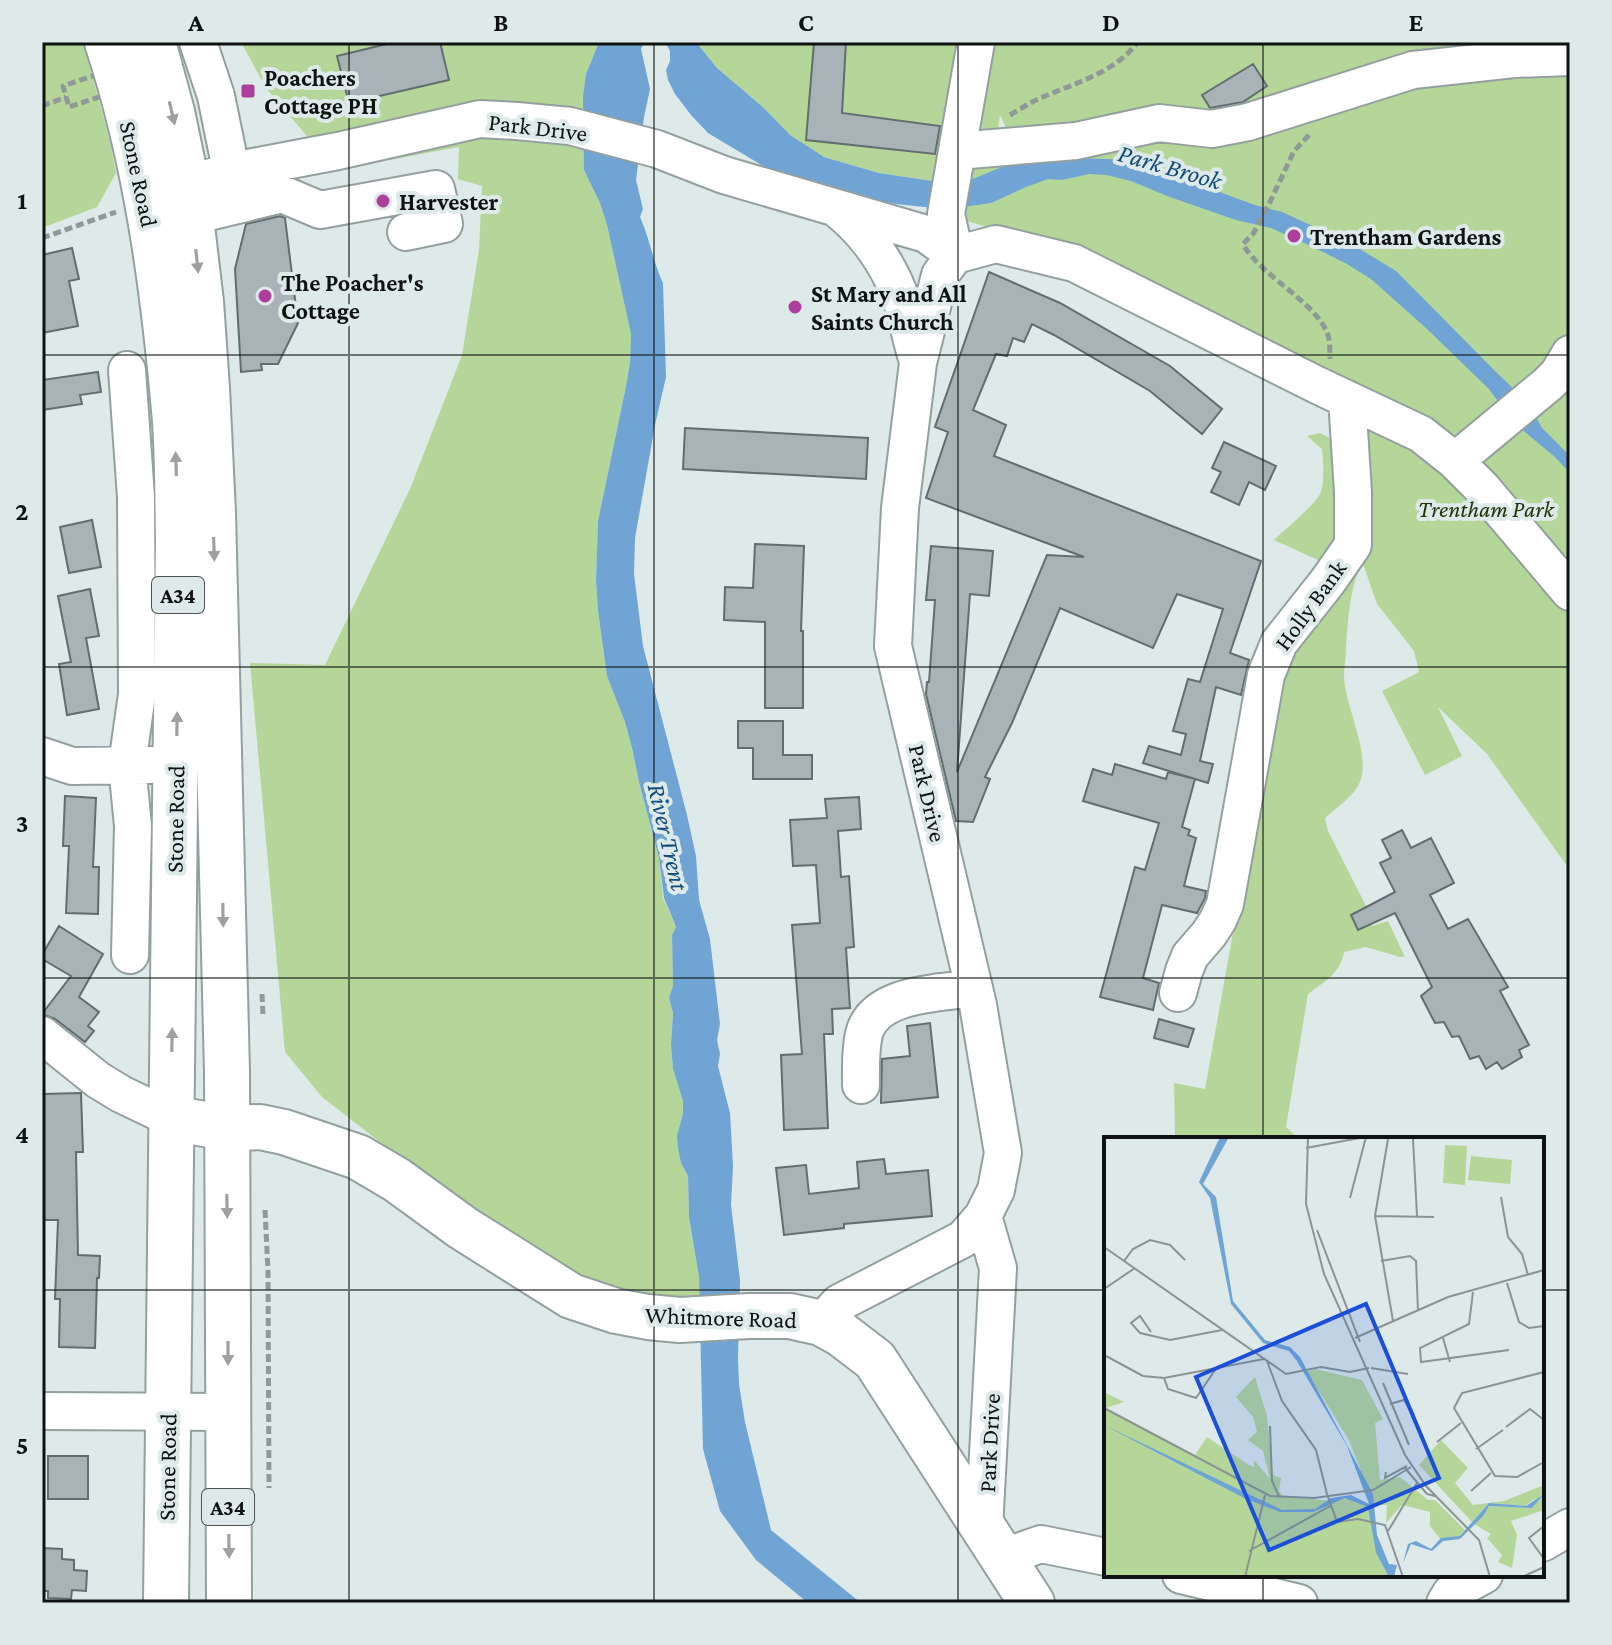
<svg xmlns="http://www.w3.org/2000/svg" width="1612" height="1645" viewBox="0 0 1612 1645" font-family="'Crimson Pro',serif">
<rect width="100%" height="100%" fill="#ddeae9"/>
<path fill="#b5d699" d="M42,42H83L110,141L116,173L97,207L42,228Z
M241,42H599L586,74L584,170L600,203L607,225L631,334L630,363L626,386L598,521L596,580L598,611L607,676L625,722L632,748L639,782L659,858L663,898L676,927L672,935L673,986L669,998L673,1013L671,1045L673,1069L683,1101V1113L677,1136L681,1163L688,1176L689,1218L699,1277V1303L629,1296L578,1279L438,1187L322,1097L285,1052L250,663L325,665L410,489L462,355L479,250L482,186L458,179L459,147L351,167L312,142L266,88Z
M696,42H1570V870L1487,754L1438,707L1462,756L1425,775L1382,691L1419,672L1414,651L1377,604L1362,561C1350,588 1348,618 1346,647C1346,657 1344,668 1344,678C1346,708 1371,755 1360,782C1354,796 1337,807 1325,818L1328,831L1366,906L1361,912L1372,926L1388,921L1405,957H1400L1366,947L1344,952C1340,974 1325,981 1308,994L1286,1127L1299,1139H1175L1174,1083L1205,1089L1236,916L1261,814L1276,702L1289,665L1315,621L1327,593L1318,560L1274,540C1286,528 1312,508 1320,494C1325,483 1323,461 1322,449L1307,436L1320,433L1345,446L1317,385L1258,342L1087,256L949,216L961,152L999,147L1003,143L1013,142L1000,115L996,144L953,148L951,151L946,183L879,173L824,157L812,151L790,135L764,108L717,68Z"/>
<path fill="#70a4d5" d="M599,42H644L641,49L650,89L644,117L636,180L643,209L640,217C650,239 653,262 663,283L666,377L655,425L635,538L634,574L643,646L687,815L696,856L699,900L710,939L720,1024L717,1040L720,1054L718,1066L730,1113L733,1166L731,1205L740,1280L738,1357L739,1384L745,1422L771,1530L861,1603H808L756,1560L720,1511L703,1449L699,1277L689,1217L688,1176L681,1163L678,1148L677,1136L683,1113V1101L673,1069L671,1045L673,1013L669,998L673,986L672,935L676,927L664,898L659,858L639,782L632,748L625,722L607,676L598,611L596,580L598,521L626,386L630,363L631,334L607,225L600,203L584,170L583,97L586,74Z
M665,42H696L717,68L764,108L790,135L824,157L879,173L946,183H963L1014,162L1080,158L1132,160L1255,205L1282,212L1350,243L1396,271L1497,373L1535,409L1537,419L1542,428L1570,456V473L1555,457L1513,422L1489,389L1427,329L1371,279L1347,264L1313,247L1271,228L1236,220L1167,196L1131,181L1107,175L1089,174L1062,180L1048,179L1026,187L991,203L963,207L934,208L896,204L841,192L768,169L708,133L691,115L675,94L668,80L666,70L670,61V51Z"/>
<path fill="#a7b3b6" stroke="#626d70" stroke-width="2" d="M395,42H440L449,80L349,103L337,56Z
M814,42H846L842,113L940,126L935,154L806,140Z
M1253,64L1267,86L1243,102L1210,108L1202,95Z
M280,216L285,218L298,323L278,364H261L262,370L241,372L235,269L246,224Z
M72,248L79,279L69,281L78,326L42,333V255Z
M989,272L1060,303L1170,366L1222,409L1202,434L1150,391L1054,335L1032,324L1024,342L1013,338L1007,356L996,354L973,410L1006,425L994,456L1261,561L1230,653L1249,660L1241,695L1216,687L1200,761L1213,764L1208,783L1143,763L1149,746L1181,755L1186,734L1173,731L1188,679L1200,682L1223,609L1177,594L1153,648L1060,608L1012,723L985,777L990,779L973,822L956,821L926,694L927,682H929L935,600H926L931,546L993,551L989,596L970,594L957,772L1047,555L1084,557L926,498L948,432L935,427Z
M98,372L101,392L80,395L82,404L42,410V380Z
M685,428L868,438L866,479L683,469Z
M1224,442L1276,466L1265,490L1249,482L1239,505L1211,492L1221,472L1212,468Z
M92,520L101,567L69,573L60,527Z
M755,544L804,546L801,631H803V708H765V622L724,620L725,587L753,588Z
M90,589L99,636L86,638L99,709L67,715L59,664L71,662L58,596Z
M738,721H783V755H812V779H753V748H738Z
M1115,764L1166,779L1168,772L1195,779L1182,827L1190,830L1188,835L1196,838L1184,886L1206,891L1205,898L1197,913L1162,905L1143,978L1159,983L1153,1010L1100,997L1135,867L1145,870L1159,823L1083,801L1093,769L1112,775Z
M65,796L96,798L93,867H99L98,914L66,913L69,846H63Z
M859,797L861,829L838,831L841,877L849,876L854,947L846,948L850,1008L832,1009L833,1034H824L828,1128L784,1130L781,1055L802,1054L792,925L820,923L816,865L793,866L790,820L827,818L825,799Z
M1402,830L1411,848L1431,838L1454,883L1430,895L1448,929L1468,919L1508,987L1500,991L1529,1045L1519,1050L1522,1057L1502,1069L1497,1062L1486,1069L1479,1056L1470,1059L1459,1036L1452,1037L1444,1022L1435,1023L1421,996L1432,987L1395,913L1358,930L1351,915L1395,892L1380,863L1391,858L1382,840Z
M59,926L103,954L79,997L99,1012L88,1026L94,1031L85,1042L55,1019L42,1014L71,976L42,959V955Z
M1159,1019L1194,1029L1188,1047L1154,1038Z
M930,1023L938,1097L881,1103L882,1059L910,1056L907,1026Z
M81,1093L83,1152H76L78,1255L100,1256L99,1278H97L95,1348L59,1347L60,1299H55L58,1220H42V1094Z
M884,1159L886,1174L928,1170L932,1216L844,1224V1228L784,1235L776,1168L806,1165L809,1194L859,1188L857,1162Z
M48,1456H88V1499H48Z
M42,1548L62,1549V1559L74,1560V1570L87,1571L86,1591L72,1590L71,1599L48,1598V1591H42Z"/>
<g fill="none" stroke-linecap="round" stroke-linejoin="round">
<g stroke="#94a09f" stroke-width="40">
<path id="minor" d="M198,42L216,96L236,194
M957,151L1076,141L1159,123L1212,129L1248,122L1413,70L1514,59L1570,57
M187,184L232,171L338,151L480,119L517,121L570,126L657,149L724,175L926,234L955,255
M837,209C867,233 890,266 902,302C908,321 911,340 917,358
M192,216L282,194L320,210L436,189L444,224L406,232
M955,255L940,275L918,363L900,508L893,646L978,1005L1003,1153L996,1190L983,1216L998,1268L984,1529
M955,255L996,244L1074,263L1317,385L1421,434L1455,461L1482,488L1570,592
M955,255L946,214L976,42
M127,370L136,497L137,694L127,765L133,826L130,955
M1455,461L1548,384L1558,374L1570,354
M42,756L72,766L151,765
M1178,993L1184,971L1190,956L1209,934L1218,920L1225,904L1266,675L1279,643L1328,581L1353,545V492L1347,399
M42,1035L98,1080L121,1094L171,1118
M861,1085C861,1068 860,1051 864,1034C874,993 939,993 974,988
M821,1323L839,1303L963,1239L983,1216
M42,1411L228,1412
M1542,1543L1570,1527
M1004,1557L1041,1544L1106,1557
M1181,1575L1299,1603
M1445,1603L1451,1593L1484,1575"/>
</g>
<g stroke="#94a09f" stroke-width="48">
<path id="major" d="M171,1118L226,1128L260,1127L284,1132L358,1157L397,1180L463,1228L571,1296L616,1311L648,1317L680,1320L749,1316H790L821,1323L841,1334L875,1360L1032,1603"/>
</g>
<g stroke="#94a09f" stroke-width="48">
<path id="highway" d="M107,42C146,160 163,286 174,410C178,452 177,496 178,539L166,1603
M153,42L172,112L187,184L201,302L207,388L213,513L227,1072L229,1603"/>
</g>
<path stroke="#8f9998" stroke-width="5" stroke-dasharray="8 4" stroke-linecap="butt" d="M95,75L102,96L69,107L63,86Z
M42,106L66,97
M1010,115C1017,111 1025,106 1032,102C1069,84 1112,76 1138,42
M1309,135L1294,151L1270,202L1253,234L1243,244C1261,277 1322,305 1329,339C1330,346 1330,353 1330,359
M42,238L116,212
M262,994L263,1016
M265,1210L268,1271L269,1488"/>
<use href="#minor" stroke="#fff" stroke-width="36"/>
<use href="#major" stroke="#fff" stroke-width="44"/>
<use href="#highway" stroke="#fff" stroke-width="44"/>
</g>
<defs><path id="oneway-solid" d="M-6-.8H1V-3.2L6.5 0L1 3.2V.8H-6Z" transform="scale(2)"/></defs>
<g fill="#9fa0a0">
<use href="#oneway-solid" transform="translate(172 113) rotate(77)"/>
<use href="#oneway-solid" transform="translate(197 261) rotate(84)"/>
<use href="#oneway-solid" transform="translate(176 464) rotate(-92)"/>
<use href="#oneway-solid" transform="translate(214 549) rotate(88)"/>
<use href="#oneway-solid" transform="translate(177 724) rotate(-89)"/>
<use href="#oneway-solid" transform="translate(223 915) rotate(89)"/>
<use href="#oneway-solid" transform="translate(172 1040) rotate(-89)"/>
<use href="#oneway-solid" transform="translate(227 1206) rotate(89)"/>
<use href="#oneway-solid" transform="translate(228 1353) rotate(90)"/>
<use href="#oneway-solid" transform="translate(229 1546) rotate(89)"/>
</g>
<path fill="none" stroke="#0e1211" stroke-width="2" stroke-opacity="0.55" d="M349,42V1603M654,42V1603M958,42V1603M1263,42V1139M42,355H1570M42,667H1570M42,978H1570M42,1290H1106M1542,1290H1570M1263,1575V1603"/>
<g fill="#ae3e9b" stroke="#ddeae9" stroke-width="3">
<rect x="240" y="83" width="16" height="16" rx="4"/>
<circle cx="383" cy="201" r="8"/>
<circle cx="1294" cy="236" r="8"/>
<circle cx="265" cy="296" r="8"/>
<circle cx="795" cy="307" r="8"/>
</g>
<g text-anchor="middle" dominant-baseline="central" stroke-width="8" stroke-linejoin="round" paint-order="stroke">
<g fill="#ddeae9" stroke="#4c5352" stroke-width="2">
<rect x="152" y="577" width="52" height="36" rx="6"/>
<rect x="202" y="1489" width="52" height="36" rx="6"/>
</g>
<g font-size="22" font-weight="bold" fill="#0e1211">
<text x="178" y="595">A34</text>
<text x="228" y="1507">A34</text>
</g>
<g font-size="24" font-weight="bold" fill="#0e1211" stroke="#ddeae9" text-anchor="start">
<text x="264" y="77">Poachers<tspan x="264" dy="28">Cottage PH</tspan></text>
<text x="399" y="201">Harvester</text>
<text x="1310" y="236">Trentham Gardens</text>
<text x="281" y="282">The Poacher's<tspan x="281" dy="28">Cottage</tspan></text>
<text x="811" y="293">St Mary and All<tspan x="811" dy="28">Saints Church</tspan></text>
</g>
<g font-size="24" fill="#0e1211" stroke="#ddeae9">
<text transform="translate(538 127) rotate(7)">Park Drive</text>
<text transform="translate(139 174) rotate(78)">Stone Road</text>
<text transform="translate(1310 605) rotate(-54)">Holly Bank</text>
<text transform="translate(928 793) rotate(77)">Park Drive</text>
<text transform="translate(175 819) rotate(-89)">Stone Road</text>
<text transform="translate(721 1317) rotate(2)">Whitmore Road</text>
<text transform="translate(989 1443) rotate(-87)">Park Drive</text>
<text transform="translate(167 1467) rotate(-89)">Stone Road</text>
</g>
<g font-size="24" font-style="italic" fill="#1f3306" stroke="#ddeae9">
<text x="1486" y="508">Trentham Park</text>
</g>
<g font-size="26" font-style="italic" fill="#134d7c" stroke="#ddeae9">
<text transform="translate(1170 167) rotate(16)">Park Brook</text>
<text transform="translate(668 837) rotate(77)">River Trent</text>
</g>
</g>
<g transform="translate(1104 1137)">
<rect width="440" height="440" fill="#ddeae9"/>
<path d="M341,8L363,9L361,48L339,46ZM367,19L408,23L406,47L364,43ZM211,232L258,243L279,282L271,286L276,343L296,340L324,363H331L361,393L356,399L337,403L326,389V375L298,368L282,386L283,368H270L245,303L203,235ZM151,240L163,279L169,338L177,341L175,354L179,359L227,364L243,361L265,370L272,416L285,440H0V255L20,265L2,271L91,318L103,300L145,328L150,330V323L166,342L159,314L144,303L153,295L149,280L132,260ZM337,303L364,331L351,346L369,368L400,364L440,348V357L434,360L440,359V373L407,384L413,398L408,431L394,425L398,418L383,401L387,397L370,387L380,378L385,369L425,371L429,370L432,361L421,369L385,366L368,385L315,328Z" fill="#b5d699"/>
<path d="M125,0L99,47L112,60L129,164L161,203L186,210L196,220L269,357L273,398L285,427L293,428L290,440H285L272,416L264,370L241,361L209,375H176L140,361L0,288L178,373L211,372L227,361L247,358L265,367L243,309L193,224L185,214L159,206L127,167L106,61L95,45L115,2ZM440,357L428,371L385,369L380,378L356,402L339,404L328,414L307,407L299,426L304,407L312,404L327,412L337,401L356,399L385,366L422,369Z" fill="#70a4d5"/>
<path fill="none" stroke="#8a9493" stroke-width="2" d="M204,0L202,67L220,137L301,318L322,349L375,403L386,440M263,0H348M284,2L271,79L289,184M309,2L313,79M202,11L261,0M397,60L404,100L418,117L424,138M246,61L262,0M271,79L330,80M213,93L256,205M0,110L182,237L217,230L246,235L265,231M20,124L29,112L46,103L66,108L81,123M277,124L306,119L312,124L314,174M403,146L415,185L425,191L440,189M0,152L31,131M369,155L365,187L316,211L317,225L405,213M47,195L36,179L27,186L36,196L66,203L118,193M251,201L344,160L440,133M339,201L346,225M2,219L39,239L60,241L160,222M163,224L178,264L212,313L223,357M267,231L304,237M440,235L358,256L350,271L391,339L413,340L440,325M60,241L64,252L92,261L111,233M279,246L305,308M286,267L300,263L310,278M0,271L166,359L210,361L269,353L307,330M166,289L168,344L175,359M402,290L426,272L440,283M333,305L357,286M372,312L399,293M301,331L323,357L331,359M282,335L281,341L303,329M367,354L387,336M223,357L233,385L254,382L281,388L299,440M440,389L425,401L440,422M284,394L313,346M145,414L228,368M141,440L161,358M418,440L440,430"/>
<path fill="#1d4ed8" fill-opacity="0.15" stroke="#1d4ed8" stroke-width="4" d="M262,167L335,341L165,413L92,240Z"/>
<rect width="440" height="440" fill="none" stroke="#0e1211" stroke-width="4"/>
</g>
<rect width="1612" height="1645" fill="none" stroke="#ddeae9" stroke-width="88"/>
<rect x="44" y="44" width="1524" height="1557" fill="none" stroke="#0e1211" stroke-width="3"/>
<g font-size="26" text-anchor="middle" font-weight="bold" fill="#0e1211">
<text x="196" y="31">A</text>
<text x="501" y="31">B</text>
<text x="806" y="31">C</text>
<text x="1111" y="31">D</text>
<text x="1416" y="31">E</text>
<text x="22" y="209">1</text>
<text x="22" y="520">2</text>
<text x="22" y="832">3</text>
<text x="22" y="1143">4</text>
<text x="22" y="1454">5</text>
</g>
</svg>
